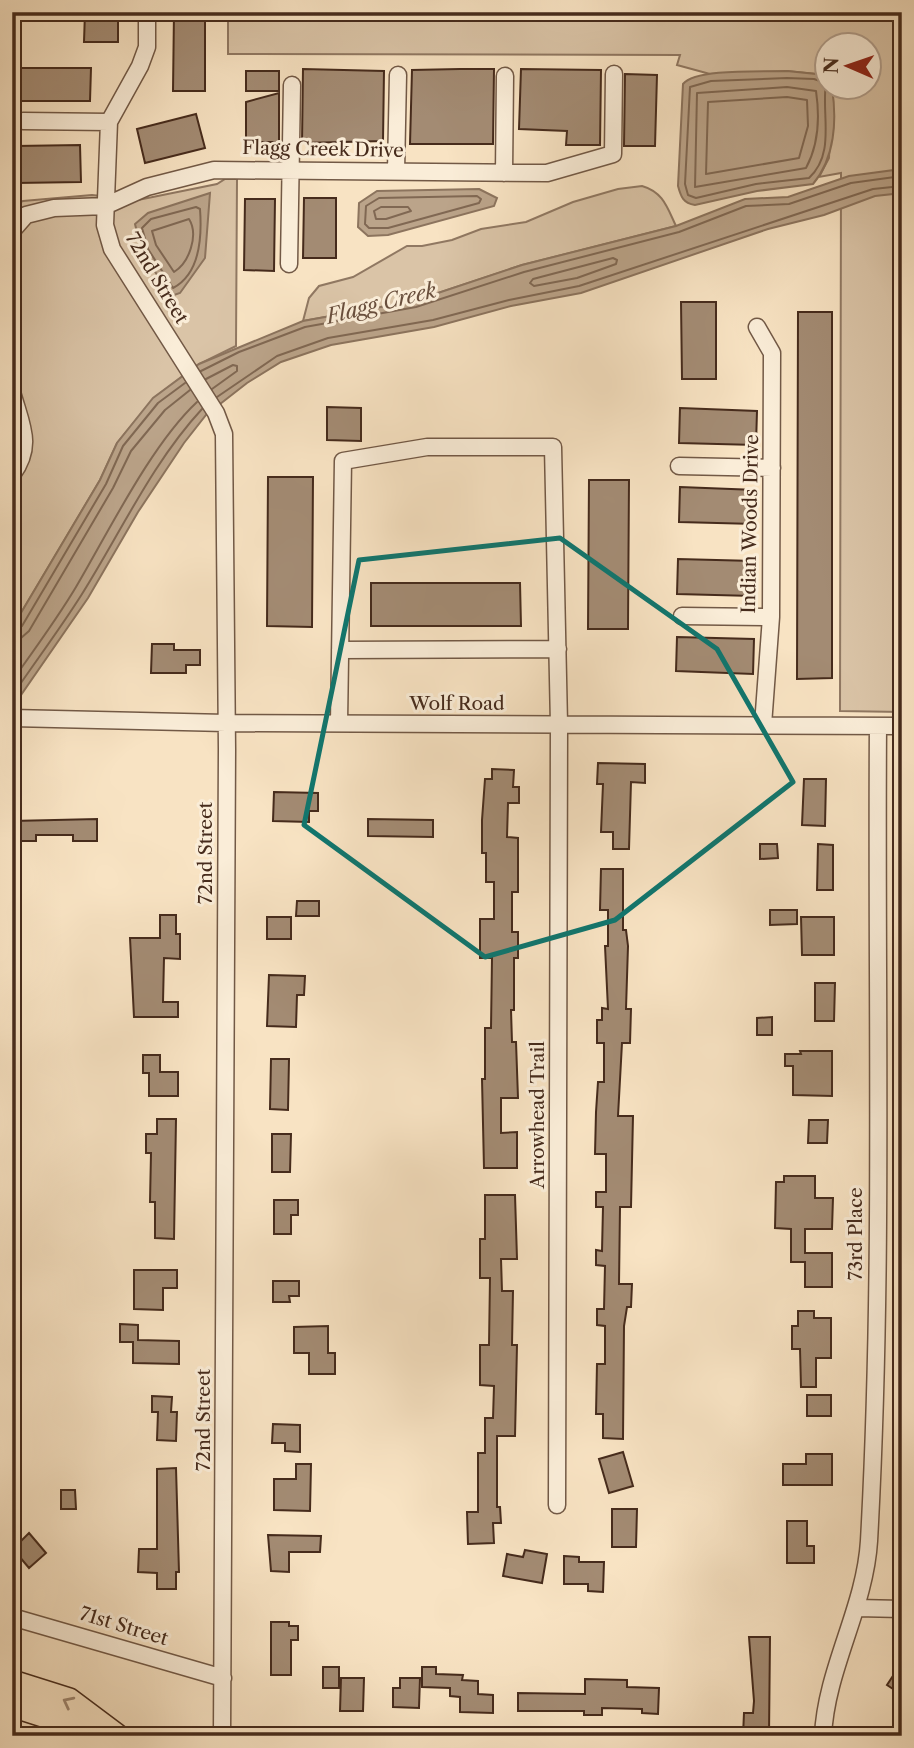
<svg xmlns="http://www.w3.org/2000/svg" width="914" height="1748" viewBox="0 0 914 1748" font-family="'Libre Caslon Text',serif">
<rect width="100%" height="100%" fill="#f8e3c3"/>
<filter id="stains"><feTurbulence type="fractalNoise" baseFrequency=".00286" numOctaves="4"/><feColorMatrix values="0 0 0 0 .2 0 0 0 0 .09 0 0 0 0 .02 0 0 0 .5 -.17"/></filter>
<radialGradient id="worn" r=".72"><stop offset=".6" stop-color="#630" stop-opacity="0"/><stop offset="1" stop-color="#630" stop-opacity=".3"/></radialGradient>
<path fill="#dac4a7" stroke="#907862" stroke-width="2" d="M228,12H902V712L840,711L841,173L819,177L829,158L832,88H869V46H827L826,75L787,71L710,74L677,65L680,55L228,54Z
M225,179H237L236,346L199,364L154,398L117,443L100,480L12,628V205L23,201L92,195L138,200L217,184Z
M642,186C663,192 667,207 676,226L522,265L414,301L303,321L309,298L319,286L353,277L407,246H422L452,240L481,229L526,222L573,202L618,189Z"/>
<path fill="#bba48a" stroke="#8c745e" stroke-width="2" d="M787,71L826,75L827,88H832C837,120 835,158 813,184L757,191L695,205C683,203 681,197 678,186L683,84C696,68 764,72 787,71Z
M902,169V193L875,196L824,215L768,229L581,293L511,306L434,327L331,345L281,362L247,383L206,415L184,443L138,512L88,598L12,708V628L100,480L117,443L153,398L199,364L303,321L414,301L522,265L676,226L745,199L788,197L849,176Z
M479,189L497,198L494,206L388,235L368,236L358,227L359,203L377,191Z
M210,193L205,258L180,293L171,296L142,252L135,224L148,213Z"/>
<g fill="none" stroke-linecap="round" stroke-linejoin="round">
<path stroke="#806853" stroke-width="2" d="M787,78L814,79L826,83C821,114 836,153 809,178L756,184L696,198L688,195L685,184L690,87L711,81Z
M787,87L816,91C820,118 819,144 806,168L695,187L697,93Z
M787,97L807,100L808,126L799,158L706,174L708,102Z
M477,196L481,199L479,203L388,228H369L365,224L366,206L379,198Z
M196,207L200,209C202,236 200,274 173,288L148,249L142,228L151,219Z
M381,207H408L411,211L386,219H376L374,211Z
M189,219C199,235 189,263 174,272L156,245L152,231Z
M613,258L617,260L616,264L577,278L534,286L530,283L533,279Z
M201,371L239,352L305,327L416,307L524,272L679,232L746,206L789,204L851,183L902,176
M206,379L233,365L237,366V371L212,389
M217,397L277,356L328,338L433,320L509,300L579,286L873,189L902,186
M12,630L22,626L106,484L123,446L158,403L185,383
M12,639L21,638L29,631L113,488L131,451L165,410L190,390
M12,681C34,650 57,619 76,587C109,531 151,445 197,402
M12,696C35,662 60,629 82,594C121,532 152,463 202,409"/>
</g>
<path fill="#a38b73" stroke="#462b1c" stroke-width="2" d="M85,12H118V42H84Z
M174,12H205V91H173Z
M12,68H91L90,101H12Z
M303,69L384,71L383,141L302,143Z
M460,69H494L493,144H410L412,70Z
M521,69L601,70L600,145H566L567,131L519,129Z
M246,71H279V91H246Z
M625,74L657,75L655,146H624Z
M279,93V142H246V102Z
M196,114L205,148L145,163L137,129Z
M80,145L81,182L16,183V146Z
M304,198H336V258H303Z
M245,199H275L274,271L244,270Z
M681,302H716V379H682Z
M798,312H832V678L797,679Z
M327,407L361,408V441L327,440Z
M680,408L757,411L756,445L679,443Z
M268,477H313L312,627L267,626Z
M589,480H629L628,629H588Z
M680,487L756,490L755,524L679,522Z
M678,559L754,561L753,596L677,594Z
M371,583H520L521,626H371Z
M677,637L754,639L753,674L676,671Z
M152,644H174V650H200V665H186V673H151Z
M598,763L645,764V783L631,782L629,849H613V832H601L603,784H597Z
M492,769L514,770L513,787H519V803H508L507,837L518,838V892H512V932H518V958H514V1010H511L512,1042H516L518,1098H501V1133L517,1132V1168H484L482,1079H485V1028H491L492,958H480V919H494V882H486V853H482V820L485,779H492Z
M804,779H826L825,826L802,825Z
M274,792L318,793V811H309V822L273,821Z
M97,819V841H73V835H36V841H12V821Z
M368,819L433,820V837L368,836Z
M760,844H777L778,858L760,859Z
M818,844L833,845V890H817Z
M601,869H623V930H626L628,946L626,1009H631L630,1043H622L618,1116H633L631,1207H620L619,1284H632L631,1307H627L624,1326L623,1439L603,1438V1414H596L597,1364H605V1326L597,1325V1309H604L605,1266L596,1265V1250L602,1251L603,1207H596V1192H606V1154H595L596,1112L598,1082H604V1043H597V1020H602V1008L608,1009L605,946H608V910H600Z
M297,901H319V916H296Z
M770,910H797V924L770,925Z
M160,915H176V934H180V959L164,958L163,1002H178V1017H134L130,938H160Z
M267,917H291V939H267Z
M801,917H834V955H802Z
M269,975L305,976L304,995H297L296,1027L267,1026Z
M815,983H835L834,1021H815Z
M772,1017V1035H757V1018Z
M800,1051H832V1096L793,1095V1066H785V1054H801Z
M143,1055H160V1072H178V1096H149V1073H143Z
M271,1059H289L288,1110L270,1109Z
M157,1119H176L174,1239L155,1238V1202H150L151,1153H146V1134H157Z
M809,1120H828L827,1143H808Z
M272,1134H291L290,1172H272Z
M784,1176H815V1198H833L832,1229H805V1253H832V1287H805V1262H791V1229L775,1228L776,1182H784Z
M485,1195H515L517,1259H501L502,1291H513L512,1345H517L515,1436H497V1507H500L501,1523H493L494,1543L468,1544L467,1512H478V1453H485V1418H493L494,1386L480,1385V1345H489L490,1278H480V1239H485Z
M274,1200H298V1215H291V1234H274Z
M134,1270H177V1288H163V1310L134,1309Z
M273,1281H299V1296H289L290,1302H273Z
M798,1311H814V1318H831V1358H816V1387H801L800,1349H792V1326H798Z
M120,1324L138,1325V1340L179,1341V1364L133,1363V1342H120Z
M328,1326V1353H335V1374H309V1353H294V1327Z
M807,1395H831V1416H807Z
M152,1396L172,1397L171,1412H177L176,1441L157,1440L158,1412H152Z
M273,1424L300,1425V1452L285,1451V1443H272Z
M623,1452L633,1486L609,1493L599,1459Z
M806,1454H832V1485H783V1464H806Z
M296,1464H311L310,1511L274,1510V1479H296Z
M176,1468L179,1572H176V1589H157V1573L138,1572L139,1549H157V1469Z
M61,1490H75L76,1509H61Z
M612,1509H637L636,1547H612Z
M787,1521H807V1546H814V1563H787Z
M29,1533L46,1553L29,1568L13,1549Z
M268,1535L321,1536L320,1552H289V1572L271,1571Z
M525,1550L547,1554L542,1583L503,1576L507,1554L523,1557Z
M564,1556L579,1557V1562H604L603,1592L588,1591V1584H564Z
M271,1622H289V1626H298V1640H291V1675H271Z
M749,1637H770L769,1736H743L744,1713H753L754,1701Z
M902,1662V1695L887,1685Z
M323,1667H339V1688H323Z
M422,1667H436V1674L463,1675L462,1680L478,1681V1694L493,1695V1713L460,1712V1697L450,1696V1688L422,1687Z
M341,1678H364L363,1711H340Z
M400,1678H420L419,1708L393,1707V1688H400Z
M585,1679L627,1680V1687L659,1688L658,1714L642,1713V1709L602,1708V1715H584V1711H518V1693L585,1694Z"/>
<g fill="none" stroke-linecap="round" stroke-linejoin="round">
<g stroke="#725946" stroke-width="19">
<path id="minor" d="M147,12V47L140,66L109,122L105,225L112,249L216,413L224,434L227,749L222,1736
M23,121L109,122
M396,171L398,75
M504,173L505,76
M12,231L26,215L54,208L105,206L147,187L214,170L547,173L613,154L614,74
M289,264L292,85
M757,327L772,353L771,617L763,725
M12,392C21,425 34,445 12,475
M679,466L772,468
M682,616L771,617
M340,650L558,649
M12,718L226,723L902,726
M339,723L343,461L427,447H553L559,724L557,1505
M857,1608L902,1609
M12,1617L223,1678
M823,1736C826,1669 865,1608 869,1541C884,1270 876,997 878,726"/>
</g>
<g stroke="#462b1c" stroke-width="26">
<path id="highway" d="M12,1682L69,1700L117,1736
M12,1705L65,1722L89,1736"/>
</g>
<use href="#minor" stroke="#faedd8" stroke-width="16"/>
<use href="#highway" stroke="#f8e3c3" stroke-width="23"/>
</g>
<defs><path id="oneway-chevron" d="M-2-3.5L2.5 0L-2 3.5" fill="none" stroke-width="1.6" stroke-linecap="round" stroke-linejoin="round" transform="scale(1.75)"/></defs>
<use stroke="#9f8770" href="#oneway-chevron" transform="translate(68 1702) rotate(-153)"/>
<path fill="none" stroke="#0f766e" stroke-width="5" stroke-linejoin="round" d="M560,538L717,649L793,782L615,920L485,957L304,825L359,560Z"/>
<g text-anchor="middle" dominant-baseline="central" stroke-width="6" stroke-linejoin="round" paint-order="stroke">
<g font-size="19" fill="#462b1c" stroke="#faedd8">
<text transform="translate(323 149) rotate(1)">Flagg Creek Drive</text>
<text transform="translate(157 278) rotate(59)">72nd Street</text>
<text transform="translate(750 524) rotate(-89)">Indian Woods Drive</text>
<text x="457" y="703">Wolf Road</text>
<text transform="translate(205 853) rotate(-90)">72nd Street</text>
<text transform="translate(537 1115) rotate(-90)">Arrowhead Trail</text>
<text transform="translate(855 1234) rotate(-90)">73rd Place</text>
<text transform="translate(203 1420) rotate(-90)">72nd Street</text>
<text transform="translate(124 1626) rotate(17)">71st Street</text>
</g>
<g font-size="21" font-style="italic" fill="#694f3d" stroke="#faedd8">
<text transform="translate(381 303) rotate(-14)">Flagg Creek</text>
</g>
</g>
<rect width="914" height="1748" fill="none" stroke="#f8e3c3" stroke-width="42"/>
<rect x="14" y="14" width="886" height="1720" fill="none" stroke="#462b1c" stroke-width="3.5"/>
<rect x="21" y="21" width="872" height="1706" fill="none" stroke="#462b1c" stroke-width="2"/>
<g transform="translate(848 66) rotate(272)"><circle r="33" fill="#faedd8" stroke="#b29f8d" stroke-width="2"/>
<path d="M0-5L12 26L0 18L-12 26Z" fill="#8f2418"/>
<text y="-10" font-size="19" font-weight="bold" text-anchor="middle" fill="#462b1c">N</text>
</g>
<rect width="100%" height="100%" filter="url(#stains)"/>
<rect width="100%" height="100%" fill="url(#worn)"/>
</svg>
